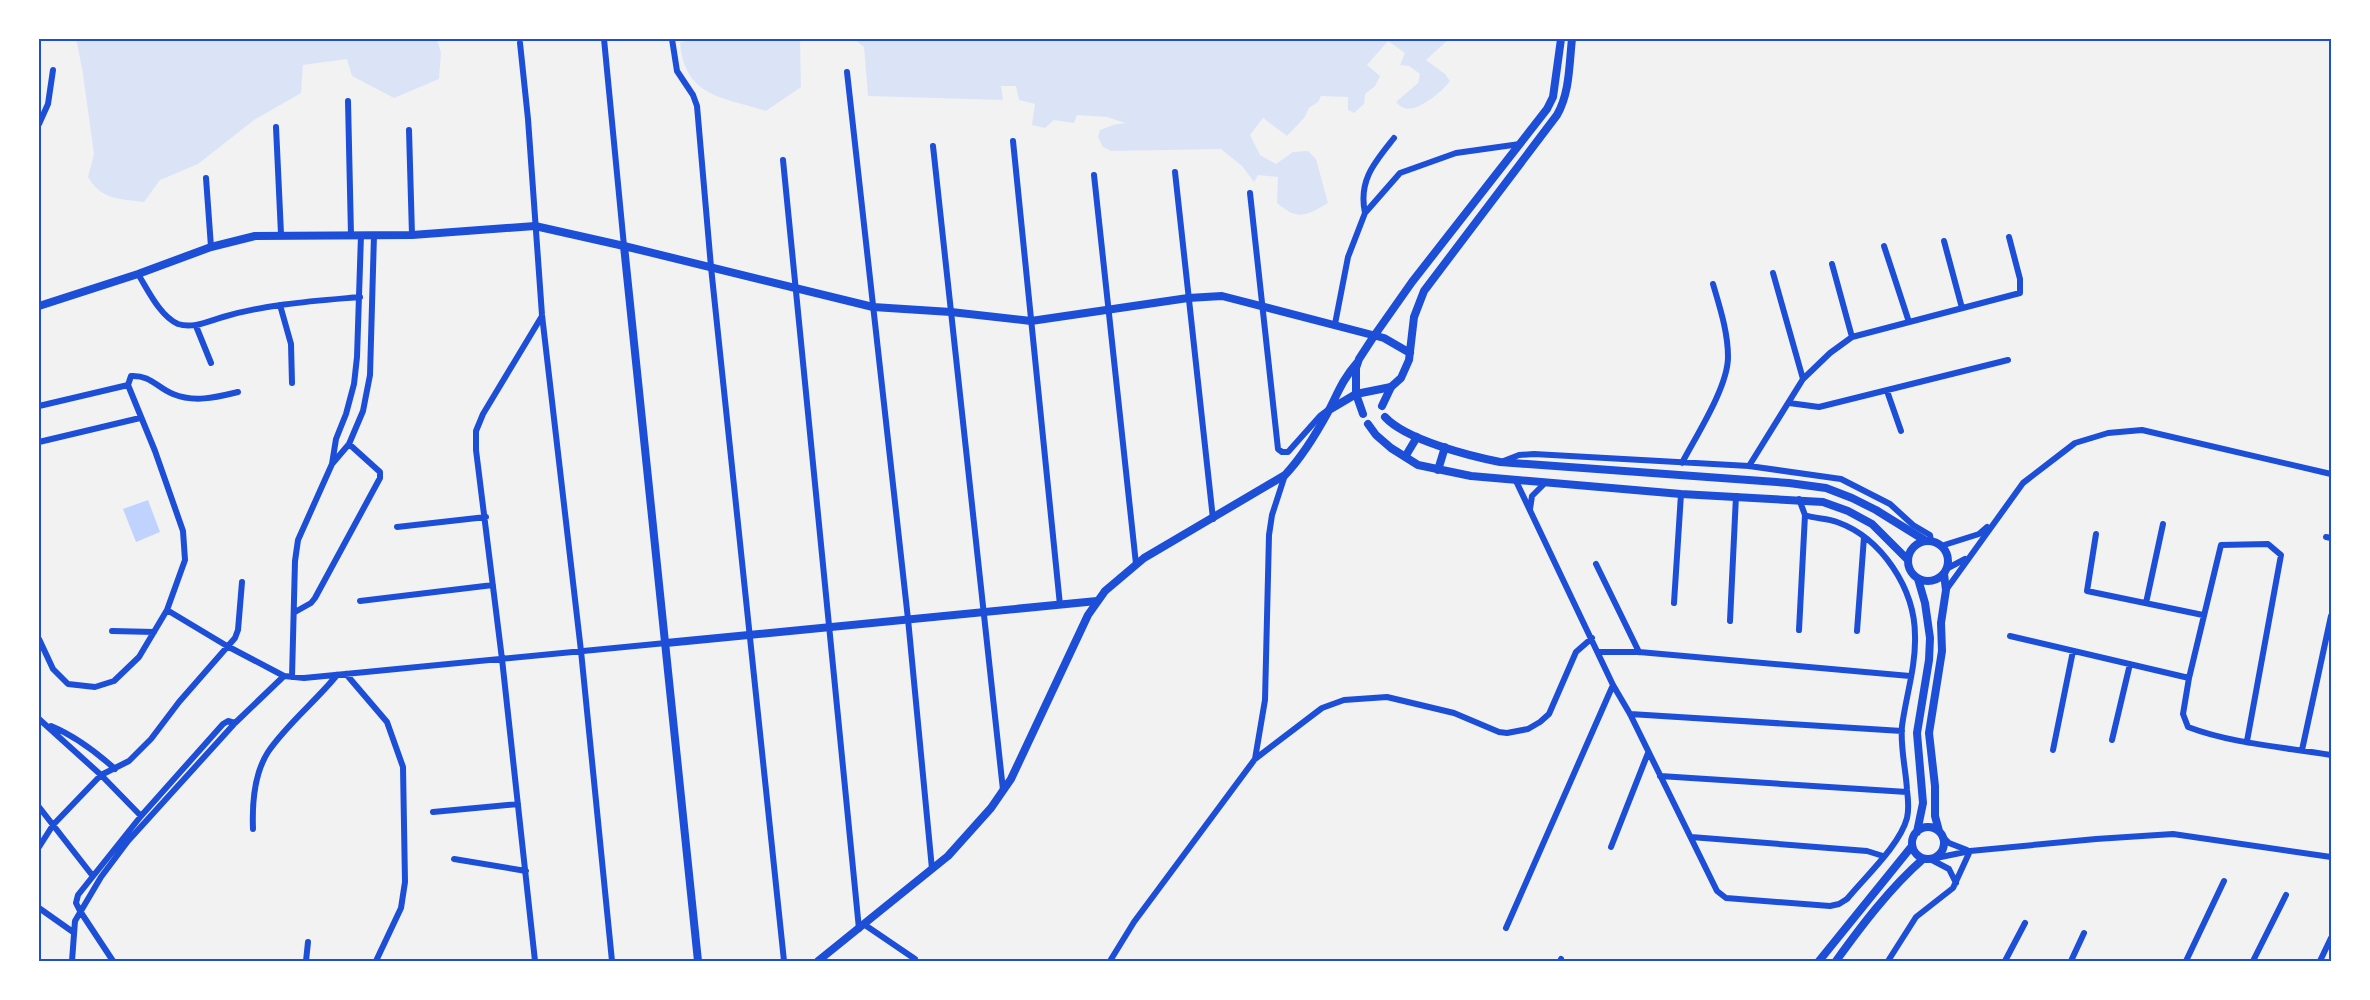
<svg xmlns="http://www.w3.org/2000/svg" width="2370" height="1000" viewBox="0 0 2370 1000" font-family="Quicksand,sans-serif">
<rect width="100%" height="100%" fill="#f2f2f2"/>
<path fill="#dbe4f7" d="M76,39H437L441,53L439,79L394,98L352,76L347,59L303,65L301,93L254,120L198,164L160,180L144,202C120,199 101,200 88,177L94,154L82,68Z
M693,39H800L801,87L766,111C722,97 685,97 680,43Z
M854,39H1449L1426,60L1445,74L1450,81C1443,91 1417,113 1404,108C1401,107 1398,104 1396,102L1418,83L1420,74L1409,66L1400,65L1405,53L1388,41L1367,65L1380,76L1375,86L1365,94L1364,104L1354,113L1348,110V97L1321,96L1318,102L1309,108L1304,118L1287,136L1263,118L1250,135L1260,155L1276,164L1293,152L1308,151L1316,159L1328,203C1306,216 1298,221 1277,203L1278,177L1258,175L1254,182L1242,166L1221,149L1111,151L1103,147L1098,137L1100,130L1113,125L1125,123L1107,117L1077,115L1074,123L1054,120L1045,128L1032,125L1035,104L1019,100L1016,86H1001L1003,100L868,96L864,47Z"/>
<path fill="#bfd3fe" d="M148,500L160,532L136,542L123,509Z"/>
<g fill="none" stroke-linecap="round" stroke-linejoin="round">
<path stroke="#1d4ed8" stroke-width="6" d="M604,39L624,246
M672,39L677,71L693,95L697,106L711,267L784,961
M520,43L528,119L542,315L581,651L612,961
M847,72L908,619L932,869
M348,101L351,235
M39,124L48,104L53,70
M276,127L281,234
M409,130L412,235
M1013,141L1060,605
M933,146L1003,790
M783,160L859,929
M1175,172L1213,519
M1094,175L1136,564
M206,178L211,247
M1250,193L1278,449L1282,452H1288L1320,416L1328,410
M1365,213C1358,180 1375,162 1394,138
M1944,241L1962,308
M1884,246L1909,322
M1832,264L1852,337
M1773,273L1803,379
M138,274C148,290 160,316 178,324C193,329 209,321 223,317C267,304 314,301 360,297
M280,305L291,344L292,383
M1335,324L1348,257L1365,213L1400,173L1456,153L1520,144
M196,326L211,363
M1887,391L1901,431
M1789,403L1819,407L2008,360
M39,406L128,385
M39,442L140,418
M1501,462L1519,455L1534,454L1749,466L1841,479L1890,504L1913,525L1930,535L1931,541
M1682,463C1696,436 1728,387 1728,357C1728,332 1720,308 1713,284
M332,464L336,439L346,414L354,384L357,357L361,235
M1749,466L1803,379L1830,353L1852,337L2020,293V279L2009,237
M1516,481L1613,685L1630,714L1717,891L1726,898L1830,906L1839,904L1847,899C1865,877 1900,845 1907,818C1909,810 1908,798 1907,790C1906,770 1900,747 1902,726C1906,696 1916,666 1915,636C1915,589 1882,538 1837,522C1827,518 1815,519 1805,515
M1530,509L1532,496L1545,483
M397,527L486,517
M2096,534L2087,591L2203,615
M2326,537L2331,538
M1941,546L1979,534L1987,527
M1596,564L1639,652
M1948,568L1965,559
M1946,590L2023,483L2075,443L2108,433L2142,430L2331,474
M360,601L493,585
M1674,603L1681,494
M2146,603L2163,524
M167,610L227,646L284,676L304,678L666,643
M295,612L311,603L315,598L380,478V472L349,444
M1730,621L1736,496
M1799,630L1805,515L1799,499
M112,631L154,632
M1857,631L1864,537
M2010,636L2189,678
M39,639L53,669L68,684L95,687L114,681L139,657L167,610L185,560L183,531L155,451L128,385L131,376C151,375 156,387 173,394C195,403 217,397 238,392
M1598,652H1639L1910,676
M346,674L387,722L403,767L405,882L401,908L376,961
M292,677L295,561L298,540L332,464L349,444L363,411L370,375L374,235
M1630,714L1902,731
M39,719L101,775L141,816
M51,726C75,736 95,751 115,769
M2112,740L2130,664
M2247,741L2281,555L2268,544L2221,545L2189,678L2183,714L2188,727C2233,744 2284,747 2331,755
M2053,750L2073,651
M2302,750L2331,616
M1255,759L1265,700L1269,535L1272,515L1285,475
M1660,776L1907,792
M39,807L92,875
M433,812L518,804
M253,829C252,804 254,774 268,752C286,725 316,701 337,675
M1691,837L1867,851L1883,856
M1943,837L1949,843L1967,850
M39,847L53,825L101,775L129,761L151,739L179,702L235,638L238,630L242,582
M1611,847L1648,753
M1936,858L1970,851L2096,839L2173,834L2331,857
M454,859L526,871
M1930,859L1949,869L1956,883
M39,908L73,932
M865,925L915,959
M1506,928L1613,685
M72,961L75,921L101,877L128,841L235,723L284,676
M113,961L80,911L76,903L78,895L141,816L223,724L228,721L235,723
M306,961L308,942
M535,961L502,659L476,450V431L483,414L542,316
M1110,961L1134,922L1255,759L1322,708L1344,700L1387,697L1454,713L1499,732L1507,733L1528,729L1540,722L1549,714L1576,652L1592,638
M1560,961L1561,959
M1888,961L1916,917L1953,888L1970,851
M2005,961L2025,923
M2071,961L2084,933
M2186,961L2224,881
M2253,961L2286,895
M2320,961L2331,938"/>
<path stroke="#1d4ed8" stroke-width="8" d="M39,306L138,274L211,247L255,236L412,235L535,226L624,246
M1356,394L1363,414
M1382,406L1391,387
M1385,417C1406,440 1470,456 1500,462L1789,483L1826,488L1852,498L1876,510L1926,541
M1368,424L1376,435L1391,448L1418,465L1471,476L1681,494L1823,502L1848,511L1872,524L1908,560
M1405,457L1417,437
M1438,470L1445,447
M1908 561a20 20 0 1 1 40 0a20 20 0 1 1-40 0Z
M666,643L1097,601
M1912 843a16 16 0 1 1 32 0a16 16 0 1 1-32 0Z
M1939,831L1935,816V786L1929,733L1942,651L1941,623L1946,590L1944,574
M1917,832L1923,803L1917,733L1929,660L1930,638L1925,603L1918,579
M1819,961L1912,846
M1836,961C1862,925 1890,888 1923,859"/>
<path stroke="#1d4ed8" stroke-width="8" d="M1356,394V368L1359,359L1374,336L1412,282L1547,109L1553,97L1561,39
M1329,410L1356,394L1391,387L1401,378L1409,360L1414,317L1424,291L1557,115C1570,92 1569,65 1572,39
M698,961L624,246L873,307L951,312L1031,321L1188,298L1222,296L1384,338L1410,353
M818,961L948,856L991,808L1011,779L1088,615L1105,591L1144,558L1285,475C1302,457 1316,434 1328,412C1338,393 1342,380 1357,363"/>
</g>
<rect width="2370" height="1000" fill="none" stroke="#ffffff" stroke-width="81"/>
<rect x="40" y="40" width="2290" height="920" fill="none" stroke="#1d4ed8" stroke-width="2"/>
</svg>
